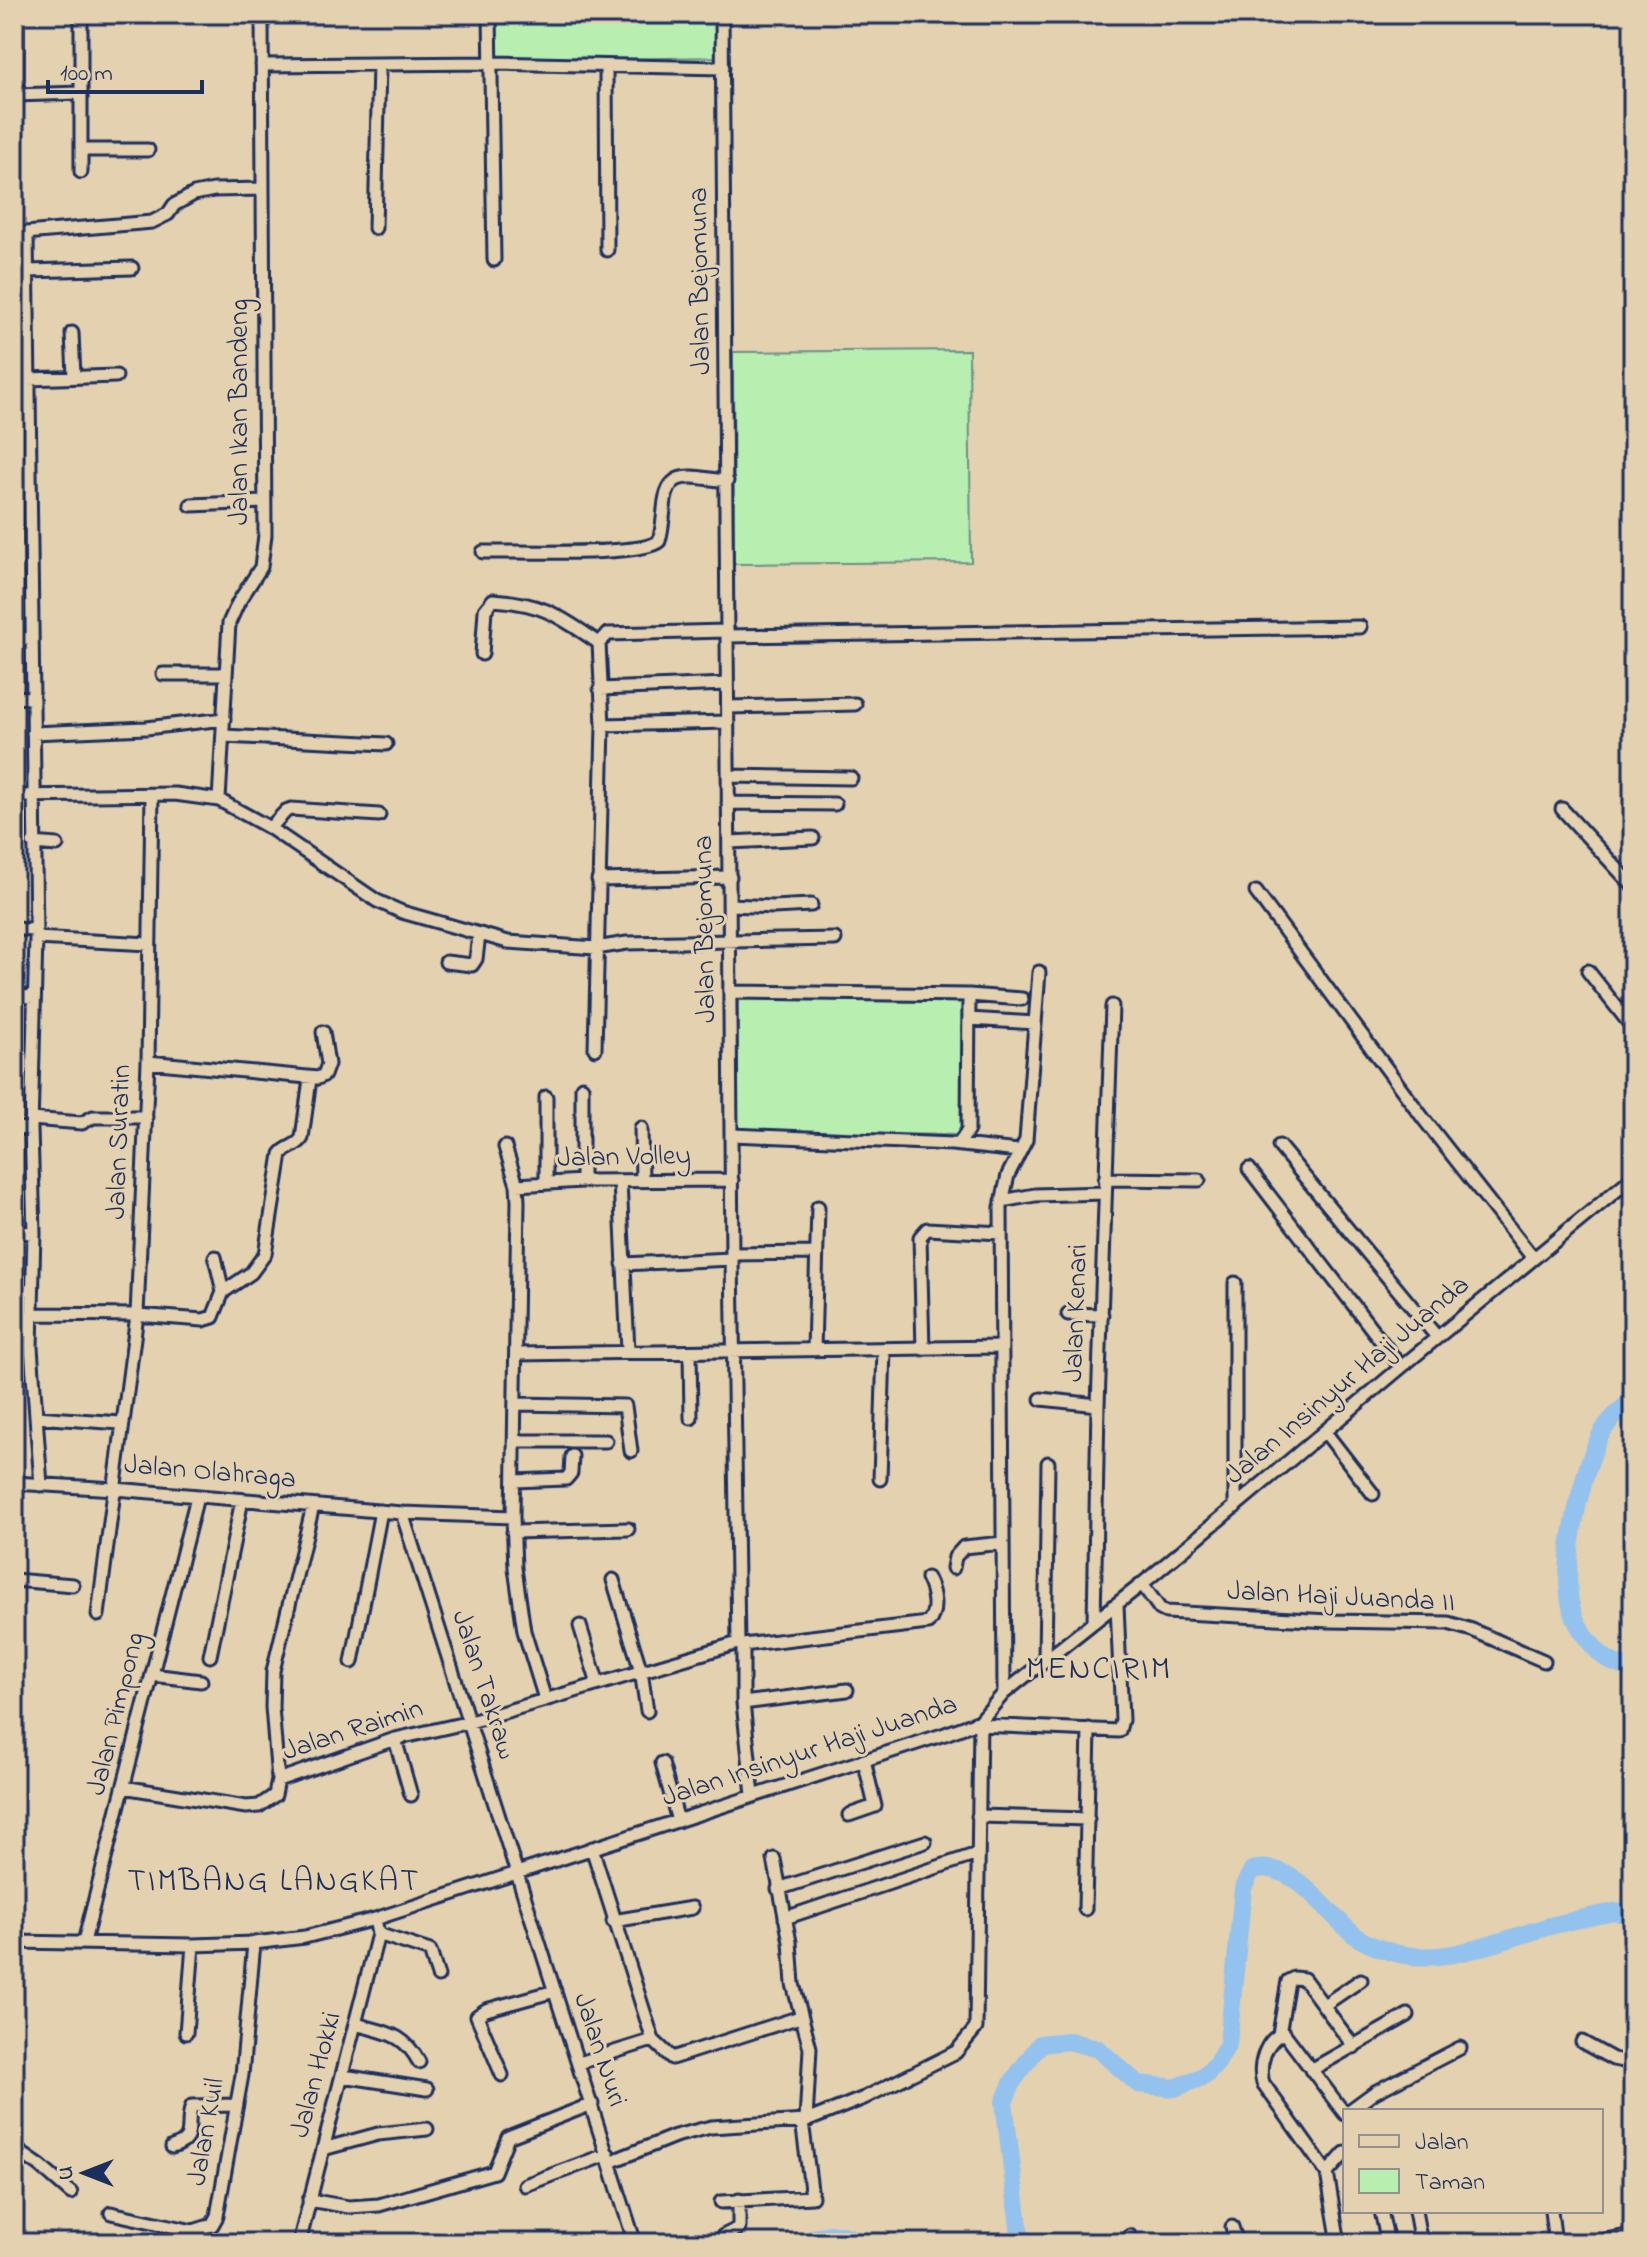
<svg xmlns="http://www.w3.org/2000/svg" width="1647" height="2257" viewBox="0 0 1647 2257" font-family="'Indie Flower',sans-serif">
<rect width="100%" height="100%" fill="#e4d1af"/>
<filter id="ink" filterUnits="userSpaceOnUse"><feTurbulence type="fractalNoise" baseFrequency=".0125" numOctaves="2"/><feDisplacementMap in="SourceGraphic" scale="16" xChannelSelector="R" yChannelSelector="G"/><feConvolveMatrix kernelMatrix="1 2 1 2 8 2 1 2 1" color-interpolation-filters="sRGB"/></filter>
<g filter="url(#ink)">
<path fill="#b8efb1" stroke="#6a8f88" stroke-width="2" d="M495,14H716V57L496,61Z
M969,350L971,562L734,564L733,352Z
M738,997L963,1000L962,1135L737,1132Z"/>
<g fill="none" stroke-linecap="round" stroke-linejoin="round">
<path stroke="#93c2ee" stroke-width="18" d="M1633,1400C1621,1409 1607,1422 1600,1436C1581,1474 1556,1579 1575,1618C1581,1632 1596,1653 1610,1661C1617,1665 1626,1667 1633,1670
M810,2243L812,2239C828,2232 845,2232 860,2243
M1021,2243L1004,2102L1013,2081L1040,2044L1069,2041L1098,2049L1138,2084L1175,2088L1205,2076L1217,2063L1228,2044L1243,1888L1252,1870C1296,1858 1328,1918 1360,1939C1367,1944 1379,1948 1388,1951C1442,1969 1502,1939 1554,1925C1574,1920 1594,1916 1614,1912L1633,1915"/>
<g stroke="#1b2f5e" stroke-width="17">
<path id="minor" d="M490,14L494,260
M722,14L732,1259L738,1643L743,1645V1703L753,1795
M262,65L491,63L723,68
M606,66L607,250
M14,95L81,93
M17,95V14
M81,150H148
M81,172V14
M375,228L379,65
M14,234L152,222L168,214L174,205L194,194L214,190L263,189
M27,234L36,938L31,1129L34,1233L31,1347L41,1485
M28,271L132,268
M14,298H27
M72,333L74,376
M28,379L116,376
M191,505L264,502
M483,552C513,551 642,557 659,541C662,531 663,520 664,509C667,465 692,478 727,481
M727,636L1360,627
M14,638L31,639
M482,654L485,610L493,600C543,603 559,616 599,643
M163,674H225
M600,689L727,684
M14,697L32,698
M728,707L855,704
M603,725L728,722
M33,733L146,728L224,719
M223,736L386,744
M728,776L851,778
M14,796L175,794L219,800L270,828L377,901L402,912L508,942L596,948L627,943L835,939
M219,800L229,623L238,603L261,567L265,535L262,14
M728,803L835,804
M1562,809L1633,886
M270,828L286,811L291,809L379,815
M729,842L813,838
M33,843L57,845
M598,880L730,877
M1256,892L1423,1118L1533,1258
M731,905L773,907L811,905
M14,929L35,930
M36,938L149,944
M446,962L472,965L476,959L479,935
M1588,971L1633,1028
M730,992L969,995L1022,999
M14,996L34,997
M969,1019L1035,1023
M595,1049L603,725L599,643L608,634L726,631
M148,1062L318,1078L324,1075L328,1064L323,1032
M31,1119L82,1123L93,1117H146
M14,1128L31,1129
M641,1128L642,1180
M732,1135L952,1144L1019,1151
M959,1144L968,1130L969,995
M1279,1146L1437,1337
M505,1147L517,1185L518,1201L513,1517L515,1568L524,1631L545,1699
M1249,1169L1401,1367
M1105,1179L1199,1180
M582,1181V1087
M620,1181L628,1351
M546,1183V1097
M517,1185L582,1181L732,1180
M1002,1201L1035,1195L1105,1193
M14,1232L34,1233
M732,1254L816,1253
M215,1257L223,1292
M623,1264L732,1259
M14,1289L30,1290
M31,1314L137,1315L203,1320L213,1317L223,1292L251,1273L265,1254L281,1154C287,1146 297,1147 302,1138L310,1079
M1068,1314L1102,1315
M14,1322H31
M923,1349L920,1237L927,1229L1001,1233
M814,1350L818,1207
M690,1352L691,1418
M517,1354L1001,1347
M1041,1399L1098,1405
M516,1404L625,1406L631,1451
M36,1417L121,1423
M1325,1432L1373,1494
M516,1441H606
M880,1479L884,1349
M514,1481L566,1479L571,1473L572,1456
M14,1483L115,1489L402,1513L513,1517
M1235,1507V1283
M402,1513L635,2243
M513,1532L628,1529
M953,1568L955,1557L964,1547L1003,1543
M14,1580L73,1585
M613,1580L641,1671L647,1711
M1142,1584L1160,1609L1166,1612L1329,1621L1448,1623L1472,1630L1544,1661
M98,1615L137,1315L148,1062L152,795
M1094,1622L1098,1405L1112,1006
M580,1626L598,1684
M743,1645L928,1623C938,1611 934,1592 927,1578
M210,1656L242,1500
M1045,1659L1048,1463
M352,1662L381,1511
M152,1675L201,1681
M1004,1693L1001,1207L1008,1175L1026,1140L1039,972
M743,1703L847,1690
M978,1725L1119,1731L1122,1720L1117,1605
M395,1739L411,1795
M662,1763L678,1821
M278,1780L395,1739L470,1722L738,1643
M123,1787L246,1807L259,1806L275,1795L278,1780L272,1707L273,1671L313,1506
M849,1815L875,1806L864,1760
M978,1816L1088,1819
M592,1848L653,2040L672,2058L800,2017
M774,1859L790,1942L793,1984L810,2048L806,2121
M778,1889L925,1842
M1085,1909L1089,1729
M785,1918L977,1854
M613,1921L692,1908
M378,1934L430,1951L438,1976
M14,1942L193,1945L254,1943L305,1937L375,1919L945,1734L980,1721L1004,1693L1142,1584L1411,1359L1633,1177
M84,1942L197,1497
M1324,2005L1361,1980
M356,2024C385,2033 403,2032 419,2062
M186,2033L193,1945
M1279,2034L1288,1981L1294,1978L1304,1979L1354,2047
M1582,2042L1613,2059L1633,2063
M579,2063L653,2040
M1311,2070L1408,2015
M502,2075L477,2016L486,2010L555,1991
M343,2076L427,2089
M1349,2111L1375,2092L1460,2048
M172,2147C198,2140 184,2124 192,2106L237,2105
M14,2148L40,2166L71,2193
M323,2149L378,2134L427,2129
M610,2162L675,2136L711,2127L806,2121L864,2098L956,2052L976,2028L980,1721
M1327,2173L1345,2153
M525,2185L608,2154
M309,2200L349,2207L379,2205L494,2172L508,2137L592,2104
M721,2202L812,2197L802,2121
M1381,2211L1388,2243
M1415,2211L1421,2243
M1551,2211L1555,2243
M111,2213L193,2231L212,2225L217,2216L242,2075L254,1943
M1232,2227L1237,2243
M1130,2236L1131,2243
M299,2243L378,1934L375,1919
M717,2243L723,2236L739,2228V2200
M1339,2243L1327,2173L1263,2083C1258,2066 1265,2039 1284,2033L1345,2114
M1588,2243L1633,2235"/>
</g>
<use href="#minor" stroke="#e4d1af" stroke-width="11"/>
</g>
</g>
<g text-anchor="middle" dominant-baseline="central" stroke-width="6" stroke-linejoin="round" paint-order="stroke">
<g font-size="28" fill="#1b2f5e" stroke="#e4d1af">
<text transform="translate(701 281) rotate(-91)">Jalan Bejomuna</text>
<text transform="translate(240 412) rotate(-90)">Jalan Ikan Bandeng</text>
<text transform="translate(706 929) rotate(-91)">Jalan Bejomuna</text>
<text transform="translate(120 1142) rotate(-88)">Jalan Suratin</text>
<text transform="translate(624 1158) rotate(-1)">Jalan Volley</text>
<text transform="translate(1077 1313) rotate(-88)">Jalan Kenari</text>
<text transform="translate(1348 1381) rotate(-40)">Jalan Insinyur Haji Juanda</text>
<text transform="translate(210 1473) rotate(5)">Jalan Olahraga</text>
<text transform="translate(1341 1598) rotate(3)">Jalan Haji Juanda II</text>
<text transform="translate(483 1685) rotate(72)">Jalan Takraw</text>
<text transform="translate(117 1714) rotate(-76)">Jalan Pimpong</text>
<text transform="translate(353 1731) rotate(-18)">Jalan Raimin</text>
<text transform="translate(810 1752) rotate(-18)">Jalan Insinyur Haji Juanda</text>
<text transform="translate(599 2050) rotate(72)">Jalan Nuri</text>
<text transform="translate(317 2075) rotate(-75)">Jalan Hokki</text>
<text transform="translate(207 2132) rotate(-80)">Jalan Kuil</text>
</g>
<g font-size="32" letter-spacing="2" fill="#1b2f5e" stroke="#e4d1af">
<text x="1099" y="1670">MENCIRIM</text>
<text x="274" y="1882">TIMBANG LANGKAT</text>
</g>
</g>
<rect width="1647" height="2257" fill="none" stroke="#e4d1af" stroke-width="48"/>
<rect x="24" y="24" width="1599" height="2209" fill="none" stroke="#1b2f5e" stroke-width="3" filter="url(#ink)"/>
<rect x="1343" y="2109" width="260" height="104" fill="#e4d1af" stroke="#94908f" stroke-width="2"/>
<rect x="1359" y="2135" width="40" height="12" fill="#e4d1af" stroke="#94908f" stroke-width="2"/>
<text x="1415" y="2149" font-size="24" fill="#1b2f5e">Jalan</text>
<rect x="1359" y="2169" width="40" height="24" fill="#b8efb1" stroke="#94908f" stroke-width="2"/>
<text x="1415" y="2189" font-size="24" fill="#1b2f5e">Taman</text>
<g transform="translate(84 2173) rotate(270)" stroke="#e4d1af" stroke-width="6" paint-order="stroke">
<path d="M0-6L14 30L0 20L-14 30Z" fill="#1b2f5e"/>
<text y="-12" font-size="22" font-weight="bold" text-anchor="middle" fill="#1b2f5e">U</text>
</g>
<path d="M48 80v12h154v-12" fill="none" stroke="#1b2f5e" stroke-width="4"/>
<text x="60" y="80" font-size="24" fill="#1b2f5e" stroke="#e4d1af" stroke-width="6" paint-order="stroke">100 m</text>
</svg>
